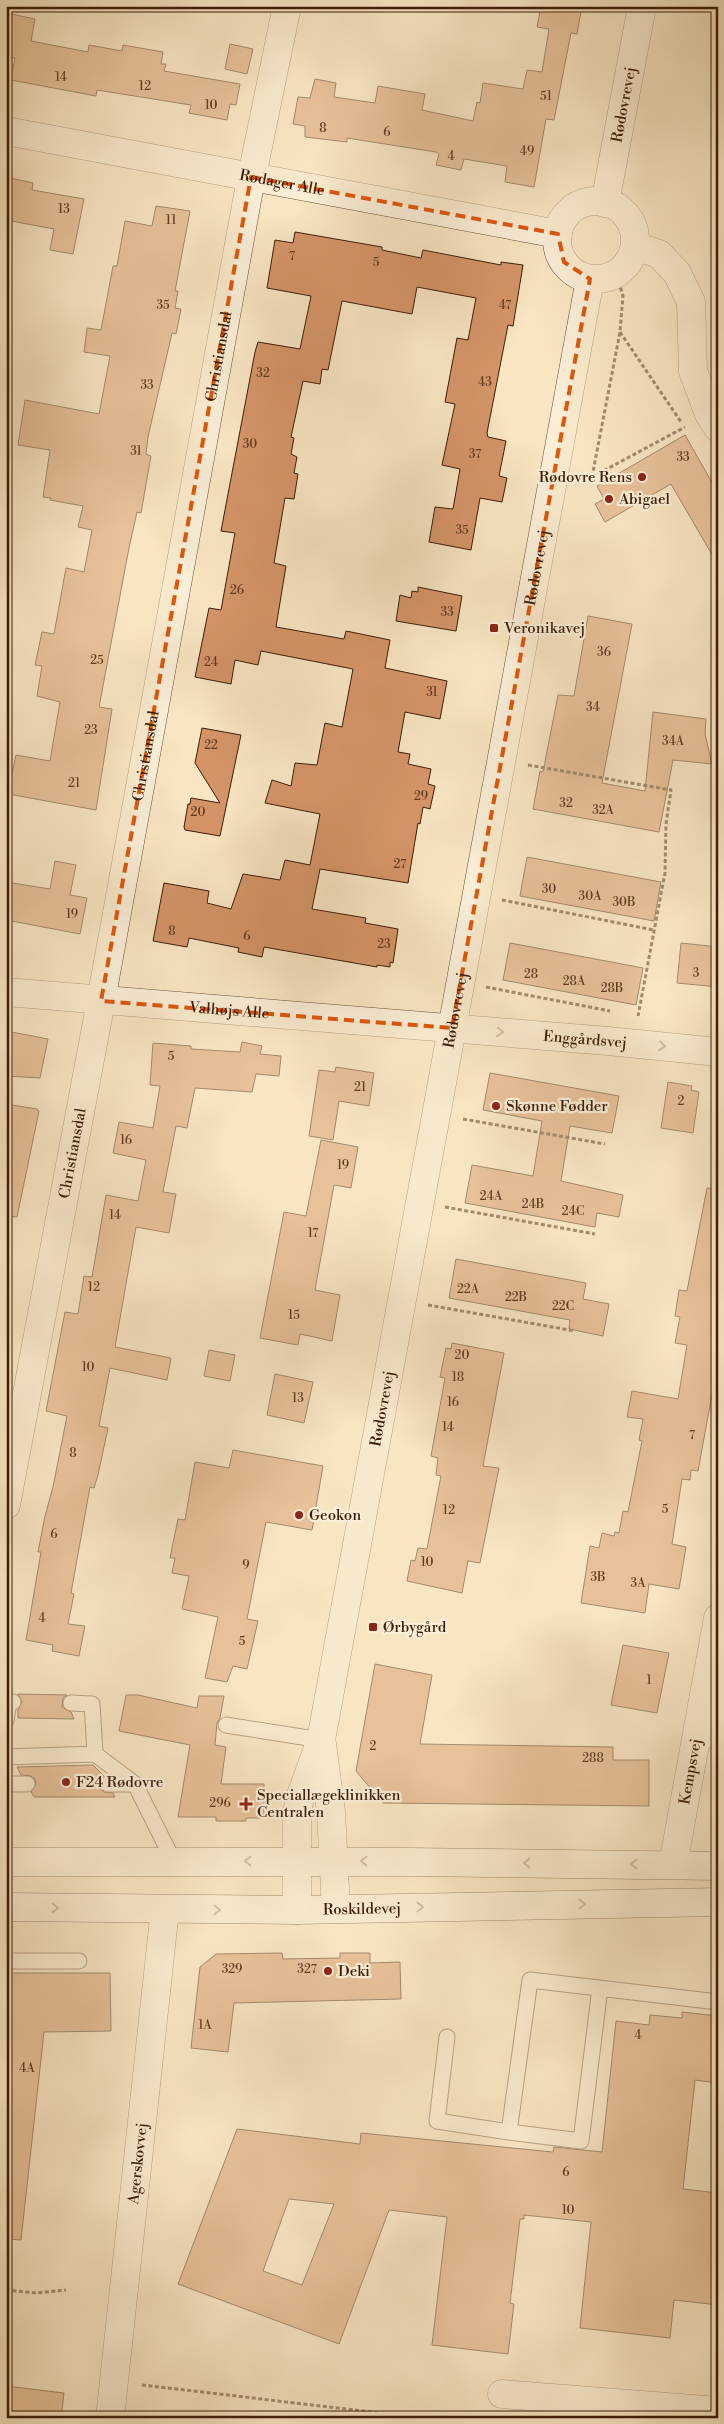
<svg xmlns="http://www.w3.org/2000/svg" width="724" height="2424" viewBox="0 0 724 2424" font-family="'Libre Bodoni',serif">
<rect width="100%" height="100%" fill="#f8e5c2"/>
<filter id="stains"><feTurbulence type="fractalNoise" baseFrequency=".004" numOctaves="4"/><feColorMatrix values="0 0 0 0 .2 0 0 0 0 .09 0 0 0 0 .02 0 0 0 .5 -.17"/></filter>
<radialGradient id="worn" r=".72"><stop offset=".6" stop-color="#630" stop-opacity="0"/><stop offset="1" stop-color="#630" stop-opacity=".3"/></radialGradient>
<path fill="#d49468" stroke="#3c1d07" fill-rule="evenodd" d="M541,6H582L577,34L571,33L554,120L546,119L534,187L505,182L507,166L464,159L461,170L436,165L439,154L436,152L347,138V142L305,137V126L293,124L298,97L310,98L315,79L336,83L334,97L375,103L378,86L425,94L422,110L473,121L477,102L480,103L483,83L523,89L527,70L542,72L549,29L537,27Z
M6,13L35,19L31,41L88,52L89,45L122,51L123,45L163,52L161,64H166L164,71L240,84L236,105L230,104L227,120L189,113L191,105L97,90L96,96L11,80L15,58L6,56Z
M230,44L253,49L247,74L225,69Z
M6,177L33,183L32,190L84,199L73,254L50,250L54,229L6,220Z
M156,206L190,211L175,291H178L175,308L181,309L176,334L172,333L148,437L146,454L151,456L141,513L137,512L129,548L99,707L112,709L96,810L8,794L16,755L50,761L60,702L37,696L42,666L35,665L42,632L54,634L66,568L84,572L92,530L78,527L83,506L50,500L51,498L43,497L50,450L18,445L25,400L99,414L110,356L84,352L87,328L101,330L113,266H117L125,221L152,226Z
M295,232L382,247V250L421,258L423,250L501,265V262L523,265L513,326L508,325L487,433L488,437L506,441L499,476L507,478L502,502L480,498L471,550L429,542L435,507L453,509L460,469L442,465L455,404L445,402L457,338L468,340L476,298L417,287L412,314L342,301L328,370L322,369L320,384L303,381L291,437L294,438L291,454L297,457L294,473L298,474L294,499L285,498L274,563L286,566L276,627L344,639L346,631L390,640L385,668L447,681L440,719L405,712L398,752L410,754L408,764L431,769L428,784L435,786L430,809L423,807L420,824L418,823L408,883L320,869L312,909L366,918L365,923L398,929L393,963L390,962V967L377,965V967L264,947L262,957L238,952L239,948L189,938L187,947L153,941L164,883L209,891L207,903L231,909L243,874L280,880L285,860L310,865L320,814L265,803L272,780L291,786L295,763L317,765L325,723L342,727L353,669L261,651L258,665L235,660L231,684L195,677L209,608L221,610L235,533L221,531L255,352L258,342L300,349L311,296L267,288L275,240L293,243Z
M685,435L718,493V565L671,484L605,522L595,504L604,499L597,486Z
M418,587L462,596L456,631L396,621L400,595L411,598L412,591L418,592Z
M588,616L632,624L602,783L645,791L653,712L706,719L705,734L712,764L673,760L659,832L533,809L540,771L543,772L558,695L574,696Z
M202,728L241,735L220,836L185,830L184,827L188,804H190L191,798L220,803L195,763Z
M527,857L661,882L654,921L520,896Z
M55,861L76,865L70,895L87,898L80,934L6,920V882L50,889Z
M510,943L643,968L636,1005L503,980Z
M681,943L718,947V987L677,983Z
M6,1031L48,1039L40,1078L6,1076Z
M242,1042L262,1046L260,1054L281,1056L279,1076L256,1074L252,1092L195,1088L187,1128L176,1126L163,1192L176,1194L169,1233L136,1227L115,1347L171,1358L167,1380L110,1368L99,1426L108,1428L98,1475L94,1488L90,1487L71,1593L74,1594L68,1624L85,1626L79,1656L52,1651L53,1645L26,1640L41,1552H38L45,1516L53,1487L67,1416L46,1411L65,1312L78,1314L84,1276L92,1277L106,1195L138,1201L146,1160L113,1153L119,1122L153,1128L160,1086L150,1085L153,1043L191,1046V1049L240,1052Z
M336,1067L374,1073L369,1106L339,1101L333,1140L309,1136L319,1070L335,1072Z
M490,1073L619,1096L612,1133L570,1126L561,1181L623,1195L619,1217L597,1213L595,1227L465,1203L472,1165L533,1176L542,1121L483,1110Z
M668,1082L692,1086L691,1090L699,1092L693,1133L661,1128Z
M6,1104L37,1109L39,1111L17,1217L6,1216Z
M321,1140L358,1147L351,1188L334,1185L315,1290L340,1295L332,1341L300,1334L298,1345L260,1338L284,1212L306,1216Z
M707,1188L718,1189V1390L713,1389L698,1471L691,1470L690,1480L682,1479L672,1544L686,1547L679,1589L649,1584L645,1613L581,1603L590,1546L599,1548L602,1533L614,1536L615,1532L619,1533L623,1511L628,1512L642,1441L639,1440L643,1419L627,1417L632,1391L678,1399L687,1345L675,1343L680,1317L675,1316L679,1290L687,1291Z
M456,1259L586,1283L583,1299L609,1304L603,1336L569,1329L570,1320L449,1298Z
M452,1343L504,1353L483,1466L499,1468L480,1563L468,1561L462,1593L407,1581L411,1560L415,1561L418,1548L427,1549L441,1476L436,1475L438,1458L431,1456L445,1378L440,1377L446,1348L451,1349Z
M209,1350L235,1355L230,1381L204,1376Z
M275,1374L313,1382L304,1423L267,1415Z
M233,1450L323,1466L312,1530L266,1522L247,1619L258,1621L247,1669L233,1666L227,1682L205,1678L218,1617L182,1609L189,1576L172,1573L175,1558H170L178,1519L185,1520L195,1462L229,1468Z
M623,1645L669,1653L657,1713L611,1705Z
M375,1664L432,1675L420,1744L613,1747V1760H649V1806L383,1803L356,1771Z
M18,1694L67,1695L63,1698L62,1707L71,1712L74,1719L18,1718V1710L22,1702Z
M126,1695H138L197,1708L199,1696H224L220,1718L217,1723L215,1745L226,1747L221,1784H264V1818H246V1821H216V1817H178L190,1745L119,1731Z
M93,1765L104,1776L100,1780V1789L104,1792L113,1793L115,1797H34L31,1792L36,1784L35,1779L31,1776L21,1775L17,1767Z
M282,1953L283,1959L340,1958V1953H370V1963L400,1962L401,1999L234,2003L228,2052L191,2048L200,1967L216,1954Z
M6,1973H110L111,2031L44,2032L21,2240L6,2239Z
M682,2012L718,2016V2083L695,2080L683,2189L718,2193V2305L674,2300L670,2338L580,2328L591,2222L524,2215V2219H520L510,2303L514,2304L508,2354L432,2345L447,2217L389,2210L339,2344L178,2284L237,2129L360,2144L361,2133L553,2152L554,2147L602,2152L616,2021L649,2025L650,2015L682,2018ZM289,2199L334,2204L302,2285L263,2271Z
M6,2386L64,2393L61,2418H6Z"/>
<g fill="none" stroke-linecap="round" stroke-linejoin="round">
<g stroke="#6b4f36" stroke-width="17">
<path id="service" d="M6,1720L9,1702H13
M226,1725L321,1740
M696,1740H718
M95,1754L135,1784
M6,1757L95,1754L92,1704L71,1703
M6,1784H27
M108,1784H135L174,1862
M6,1961H79
M600,1988L581,2141L509,2132L530,1980L718,2002
M447,2037L437,2121L509,2132"/>
</g>
<g stroke="#6b4f36" stroke-width="29">
<g id="minor">
<path id="s1" d="M6,131L558,234"/>
<path id="s2" d="M6,992L608,1041L718,1052"/>
<path id="s3" d="M6,1505L98,1017L248,195L287,6"/>
<path id="s4" d="M673,1865L718,1618"/>
<path d="M502,2394L718,2411"/>
<path id="s5" d="M110,2418L165,1909"/>
</g>
</g>
<g stroke="#6b4f36" stroke-width="29">
<g id="tertiary">
<circle cx="596" cy="240" r="39"/>
<path id="s6" d="M605,203L642,6"/>
<path d="M635,246L659,254L677,273L691,302L693,371L709,414L718,428"/>
<path d="M322,1744L331,1812L336,1909"/>
<path id="s7" d="M297,1910V1815L299,1801L321,1740L590,279"/>
</g>
</g>
<g stroke="#3c1d07" stroke-width="29">
<g id="secondary">
<path d="M6,1862H409L718,1866"/>
<path id="s8" d="M6,1907L297,1910L718,1902"/>
</g>
</g>
<path stroke="#3c1d07" stroke-width="3" stroke-dasharray="4 2.5" stroke-linecap="butt" d="M620,332L681,422
M592,477L620,332L623,296L618,279
M581,483L685,427
M528,765L671,790L666,824L665,873L638,1016
M502,900L654,930
M486,987L610,1011
M463,1119L605,1144
M445,1207L595,1234
M428,1305L575,1331
M6,2290L36,2293L66,2290
M142,2385L423,2418"/>
<use href="#service" stroke="#faeed7" stroke-width="15"/>
<use href="#minor" stroke="#faeed7" stroke-width="28"/>
<use href="#tertiary" stroke="#faeed7" stroke-width="28"/>
<use href="#secondary" stroke="#faeed7" stroke-width="28"/>
</g>
<defs><path id="oneway-chevron" d="M-2-3.5L2.5 0L-2 3.5" fill="none" stroke-width="1.6" stroke-linecap="round" stroke-linejoin="round" transform="scale(1.25)"/></defs>
<g stroke="#a49079">
<use href="#oneway-chevron" transform="translate(500 1032) rotate(5)"/>
<use href="#oneway-chevron" transform="translate(662 1046) rotate(6)"/>
<use href="#oneway-chevron" transform="translate(248 1861) rotate(180)"/>
<use href="#oneway-chevron" transform="translate(364 1861) rotate(-180)"/>
<use href="#oneway-chevron" transform="translate(527 1863) rotate(-180)"/>
<use href="#oneway-chevron" transform="translate(634 1864) rotate(-179)"/>
<use href="#oneway-chevron" transform="translate(582 1904) rotate(-1)"/>
<use href="#oneway-chevron" transform="translate(420 1907) rotate(-1)"/>
<use href="#oneway-chevron" transform="translate(55 1908) rotate(1)"/>
<use href="#oneway-chevron" transform="translate(217 1910) rotate(1)"/>
</g>
<path d="M0 0H724V2424H0ZM251,177L558,234L564,262L590,279L452,1028L101,1001Z" fill="#f8e5c2" fill-opacity=".55" fill-rule="evenodd"/>
<path fill="none" stroke="#df560c" stroke-width="4" stroke-dasharray="10 6" stroke-linejoin="round" d="M251,177L558,234L564,262L590,279L452,1028L101,1001Z"/>
<g fill="#8f2418" stroke="#faeed7" stroke-width="2">
<circle cx="642" cy="477" r="5"/>
<circle cx="609" cy="499" r="5"/>
<rect x="489" y="623" width="10" height="10" rx="2.5"/>
<circle cx="496" cy="1106" r="5"/>
<circle cx="299" cy="1515" r="5"/>
<rect x="368" y="1622" width="10" height="10" rx="2.5"/>
<circle cx="66" cy="1782" r="5"/>
<path d="M243.5 1796.5h5v5h5v5h-5v5h-5v-5h-5v-5h5z"/>
<circle cx="328" cy="1971" r="5"/>
</g>
<g text-anchor="middle" dominant-baseline="central" stroke-width="4.5" stroke-linejoin="round" paint-order="stroke">
<g font-size="12" fill="#623b1f">
<text x="61" y="77">14</text>
<text x="145" y="86">12</text>
<text x="546" y="96">51</text>
<text x="211" y="105">10</text>
<text x="323" y="128">8</text>
<text x="387" y="132">6</text>
<text x="527" y="151">49</text>
<text x="451" y="156">4</text>
<text x="64" y="209">13</text>
<text x="171" y="220">11</text>
<text x="292" y="256">7</text>
<text x="376" y="262">5</text>
<text x="163" y="305">35</text>
<text x="505" y="305">47</text>
<text x="263" y="373">32</text>
<text x="485" y="382">43</text>
<text x="147" y="385">33</text>
<text x="250" y="444">30</text>
<text x="136" y="451">31</text>
<text x="475" y="454">37</text>
<text x="683" y="457">33</text>
<text x="462" y="530">35</text>
<text x="237" y="590">26</text>
<text x="447" y="612">33</text>
<text x="604" y="652">36</text>
<text x="97" y="660">25</text>
<text x="211" y="662">24</text>
<text x="432" y="692">31</text>
<text x="593" y="707">34</text>
<text x="91" y="730">23</text>
<text x="673" y="741">34A</text>
<text x="211" y="745">22</text>
<text x="74" y="783">21</text>
<text x="421" y="796">29</text>
<text x="566" y="803">32</text>
<text x="603" y="810">32A</text>
<text x="198" y="812">20</text>
<text x="400" y="864">27</text>
<text x="549" y="889">30</text>
<text x="590" y="896">30A</text>
<text x="624" y="902">30B</text>
<text x="72" y="914">19</text>
<text x="172" y="931">8</text>
<text x="247" y="936">6</text>
<text x="384" y="944">23</text>
<text x="696" y="973">3</text>
<text x="531" y="974">28</text>
<text x="574" y="981">28A</text>
<text x="612" y="988">28B</text>
<text x="171" y="1056">5</text>
<text x="360" y="1087">21</text>
<text x="681" y="1101">2</text>
<text x="126" y="1140">16</text>
<text x="343" y="1165">19</text>
<text x="491" y="1196">24A</text>
<text x="533" y="1204">24B</text>
<text x="573" y="1211">24C</text>
<text x="115" y="1215">14</text>
<text x="313" y="1233">17</text>
<text x="94" y="1287">12</text>
<text x="468" y="1289">22A</text>
<text x="516" y="1297">22B</text>
<text x="563" y="1306">22C</text>
<text x="294" y="1315">15</text>
<text x="462" y="1355">20</text>
<text x="88" y="1367">10</text>
<text x="458" y="1377">18</text>
<text x="298" y="1398">13</text>
<text x="453" y="1402">16</text>
<text x="448" y="1427">14</text>
<text x="692" y="1435">7</text>
<text x="73" y="1453">8</text>
<text x="665" y="1509">5</text>
<text x="449" y="1510">12</text>
<text x="54" y="1534">6</text>
<text x="427" y="1562">10</text>
<text x="246" y="1565">9</text>
<text x="598" y="1577">3B</text>
<text x="638" y="1583">3A</text>
<text x="42" y="1618">4</text>
<text x="242" y="1641">5</text>
<text x="649" y="1680">1</text>
<text x="373" y="1746">2</text>
<text x="593" y="1758">288</text>
<text x="220" y="1803">296</text>
<text x="232" y="1969">329</text>
<text x="307" y="1969">327</text>
<text x="205" y="2025">1A</text>
<text x="638" y="2035">4</text>
<text x="27" y="2068">4A</text>
<text x="566" y="2172">6</text>
<text x="568" y="2210">10</text>
</g>
<g font-size="15" fill="#3c1d07" stroke="#faeed7">
<text stroke="none"><textPath href="#s6" startOffset="100">Rødovrevej</textPath></text>
<text stroke="none"><textPath href="#s1" startOffset="281">Rødager Alle</textPath></text>
<text stroke="none"><textPath href="#s3" startOffset="1168">Christiansdal</textPath></text>
<text stroke="none"><textPath href="#s7" startOffset="1366">Rødovrevej</textPath></text>
<text stroke="none"><textPath href="#s3" startOffset="762">Christiansdal</textPath></text>
<text stroke="none"><textPath href="#s7" startOffset="916">Rødovrevej</textPath></text>
<text stroke="none"><textPath href="#s2" startOffset="224">Valhøjs Alle</textPath></text>
<text stroke="none"><textPath href="#s2" startOffset="581">Enggårdsvej</textPath></text>
<text stroke="none"><textPath href="#s3" startOffset="358">Christiansdal</textPath></text>
<text stroke="none"><textPath href="#s7" startOffset="511">Rødovrevej</textPath></text>
<text stroke="none"><textPath href="#s4" startOffset="95">Kempsvej</textPath></text>
<text stroke="none"><textPath href="#s8" startOffset="356">Roskildevej</textPath></text>
<text stroke="none"><textPath href="#s5" startOffset="256">Agerskovvej</textPath></text>
</g>
<g font-size="15" fill="#3c1d07" stroke="#faeed7" text-anchor="start">
<text x="632" y="477" text-anchor="end">Rødovre Rens</text>
<text x="619" y="499">Abigael</text>
<text x="504" y="628">Veronikavej</text>
<text x="506" y="1106">Skønne Fødder</text>
<text x="309" y="1515">Geokon</text>
<text x="383" y="1627">Ørbygård</text>
<text x="76" y="1782">F24 Rødovre</text>
<text x="257" y="1795">Speciallægeklinikken<tspan x="257" dy="17">Centralen</tspan></text>
<text x="338" y="1971">Deki</text>
</g>
</g>
<rect width="724" height="2424" fill="none" stroke="#f8e5c2" stroke-width="25"/>
<rect x="8" y="8" width="709" height="2409" fill="none" stroke="#3c1d07" stroke-width="2.5"/>
<rect x="12" y="12" width="699" height="2399" fill="none" stroke="#3c1d07"/>
<rect width="100%" height="100%" filter="url(#stains)"/>
<rect width="100%" height="100%" fill="url(#worn)"/>
</svg>
